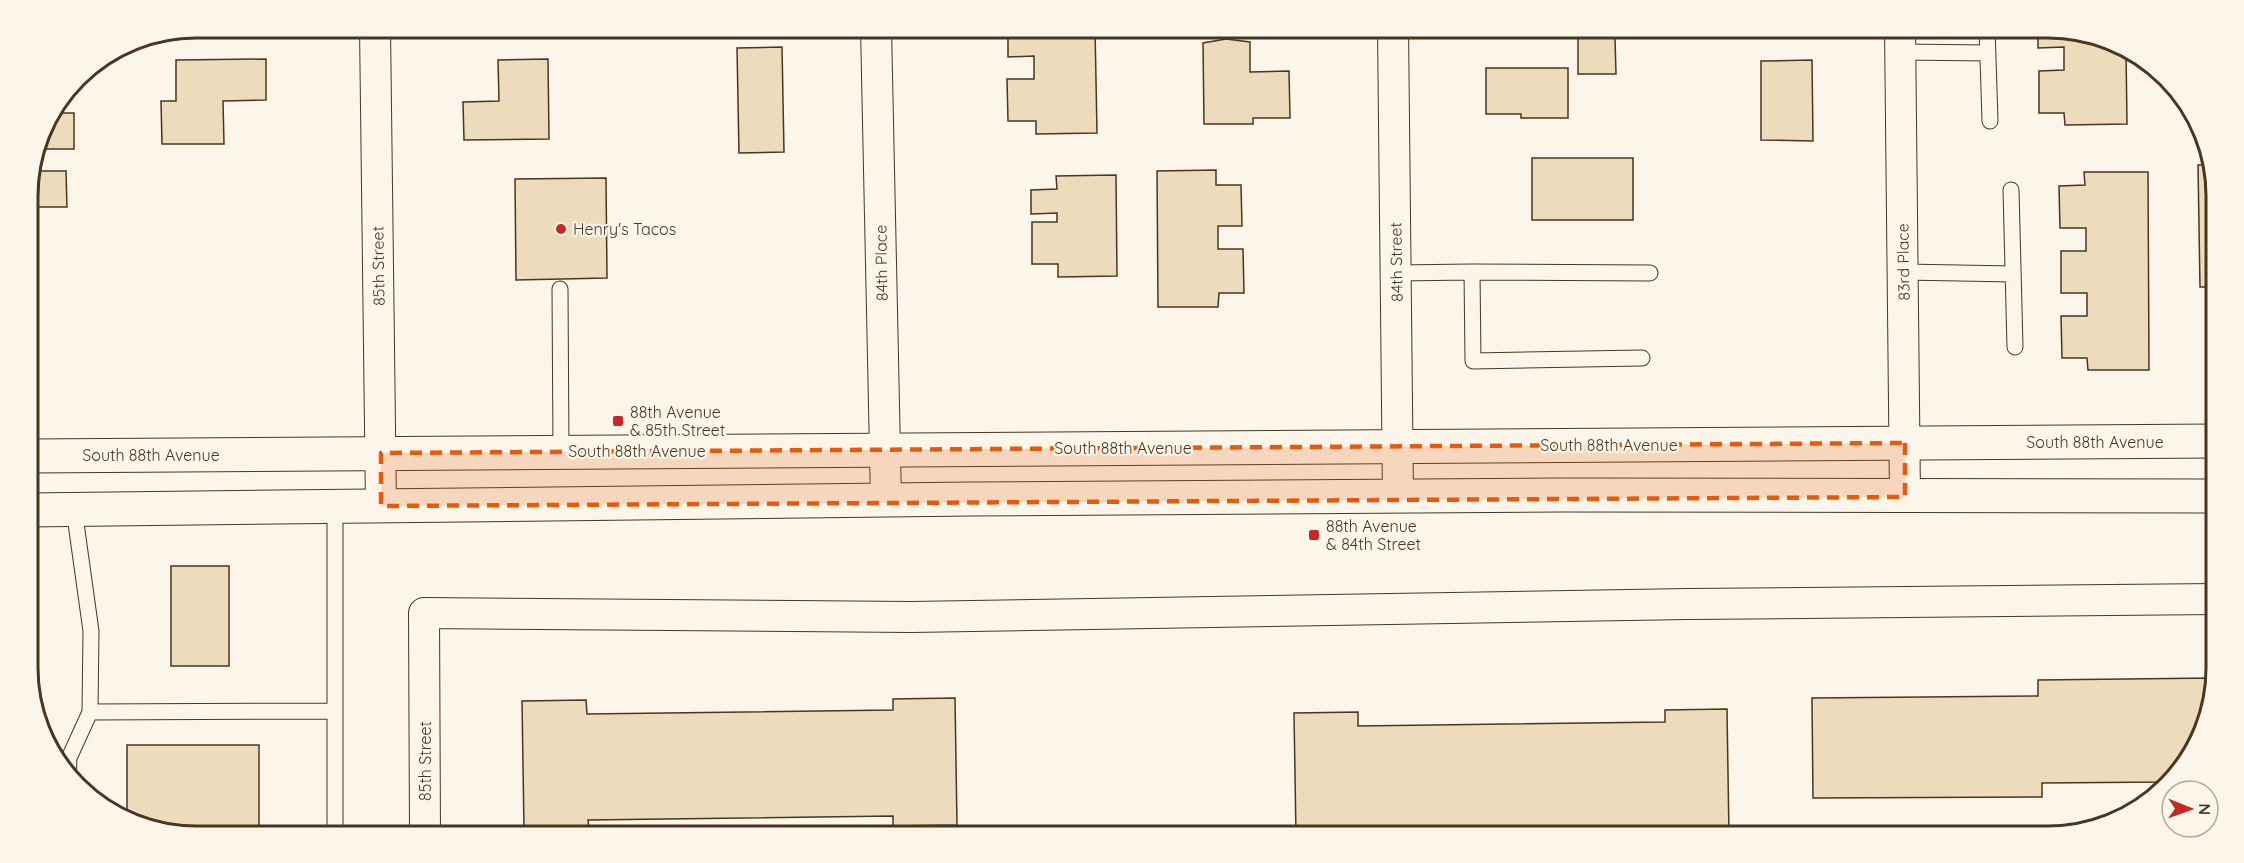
<svg xmlns="http://www.w3.org/2000/svg" width="2244" height="863" viewBox="0 0 2244 863" font-family="Quicksand,sans-serif">
<rect width="100%" height="100%" fill="#fbf6e9"/>
<path fill="#ecdcbc" stroke="#4a3520" stroke-width="1.5" d="M1008,27H1095L1097,133L1036,134V121H1008L1007,79H1034V56L1008,57Z
M2038,27L2103,36L2126,51L2127,124L2065,125L2064,113H2039V71L2064,70V47L2038,48Z
M1578,38H1615L1616,74H1578Z
M1226,39L1250,42V72L1289,71L1290,118H1253V124H1204L1203,43Z
M782,47L784,152L739,153L737,48Z
M266,59V100L223,101L224,144H162L161,101H176V60Z
M548,59L549,139L464,140L463,102L499,101L498,60Z
M1812,60L1813,141L1761,140V61Z
M1486,68H1568V118H1521V114H1486Z
M50,113H74V149H37L44,121Z
M1532,158H1633V220H1532Z
M2198,165H2212L2216,173V287H2200Z
M1216,170V185H1241L1242,226H1218V249H1243L1244,293H1219L1218,307H1158L1157,171Z
M31,171H66L67,207H30Z
M2084,172H2148L2149,370H2088L2087,358H2062L2061,316H2087V293H2061V251H2086V228H2060L2059,186L2085,185Z
M1116,175L1117,276L1058,277V264H1032V222H1057V213L1031,214V190L1057,189L1056,176Z
M606,178L607,278L516,280L515,179Z
M171,566H229V666H171Z
M2213,678L2208,722L2165,782L2042,783V797L1813,798L1812,698L2038,696V680Z
M955,698L957,825L893,826V816L588,820L589,829L524,830L522,701L586,700L587,714L893,710V699Z
M1727,709L1729,836H1665V827L1361,831L1360,836H1296L1294,713L1358,712V726L1665,722V710Z
M127,745H259V836H195L141,827L127,818Z"/>
<g fill="none" stroke-linecap="round" stroke-linejoin="round">
<g stroke="#4a3520" stroke-width="17">
<path id="service" d="M1987,27L1990,121
M1900,52L1988,53
M2011,190L2015,347
M1472,272L1650,273
M1903,272L2013,274
M1396,273L1472,272L1473,361L1642,358
M560,289L561,452
M2213,441L2216,345
M90,712L335,711
M68,778L69,758L90,712L91,631L74,509
M335,836V506"/>
</g>
<g stroke="#4a3520" stroke-width="32">
<path id="minor" d="M375,27L381,506
M876,27L886,500
M1393,27L1398,497
M1900,27L1905,497
M425,836L424,613L911,617L1688,604L2217,599"/>
</g>
<g stroke="#4a3520" stroke-width="35">
<path id="tertiary" d="M29,456L2216,441
M29,510L971,499L1560,495L2216,496"/>
</g>
<use href="#service" stroke="#fbf6e9" stroke-width="15"/>
<use href="#minor" stroke="#fbf6e9" stroke-width="30"/>
<use href="#tertiary" stroke="#fbf6e9" stroke-width="33"/>
</g>
<path fill="#e8590c" fill-opacity="0.2" stroke="#e8590c" stroke-width="4.5" stroke-dasharray="12 8" stroke-linejoin="round" d="M1905,443V497L381,506V453Z"/>
<g fill="#c62828" stroke="#fbf6e9" stroke-width="2">
<circle cx="561" cy="229" r="6"/>
<rect x="612" y="415" width="12" height="12" rx="3"/>
<rect x="1308" y="529" width="12" height="12" rx="3"/>
</g>
<g text-anchor="middle" dominant-baseline="central" stroke-width="4.5" stroke-linejoin="round" paint-order="stroke">
<g font-size="16" fill="#4a3520" stroke="#fbf6e9" text-anchor="start">
<text x="573" y="229">Henry's Tacos</text>
<text x="630" y="412">88th Avenue<tspan x="630" dy="18">&amp; 85th Street</tspan></text>
<text x="1326" y="526">88th Avenue<tspan x="1326" dy="18">&amp; 84th Street</tspan></text>
</g>
<g font-size="16" fill="#4a3520" stroke="#fbf6e9">
<text transform="translate(1396 262) rotate(-91)">84th Street</text>
<text transform="translate(1903 262) rotate(-91)">83rd Place</text>
<text transform="translate(881 263) rotate(-91)">84th Place</text>
<text transform="translate(378 266) rotate(-91)">85th Street</text>
<text x="2095" y="442">South 88th Avenue</text>
<text x="1609" y="445">South 88th Avenue</text>
<text x="1123" y="448">South 88th Avenue</text>
<text x="637" y="451">South 88th Avenue</text>
<text x="151" y="455">South 88th Avenue</text>
<text transform="translate(425 761) rotate(-90)">85th Street</text>
</g>
</g>
<path d="M0 0H2244V863H0ZM196 38H2048A158 158 0 0 1 2206 196V668A158 158 0 0 1 2048 826H196A158 158 0 0 1 38 668V196A158 158 0 0 1 196 38Z" fill="#fbf6e9" fill-rule="evenodd"/>
<path fill="none" stroke="#4a3520" stroke-width="3" d="M196 38H2048A158 158 0 0 1 2206 196V668A158 158 0 0 1 2048 826H196A158 158 0 0 1 38 668V196A158 158 0 0 1 196 38Z"/>
<g transform="translate(2190 809) rotate(91)"><circle r="28" fill="#fbf6e9" stroke="#b4a999" stroke-width="1.5"/>
<path d="M0-4.5L10 22L0 15L-10 22Z" fill="#c62828"/>
<text y="-9" font-size="16" font-weight="bold" text-anchor="middle" fill="#4a3520">N</text>
</g>
</svg>
